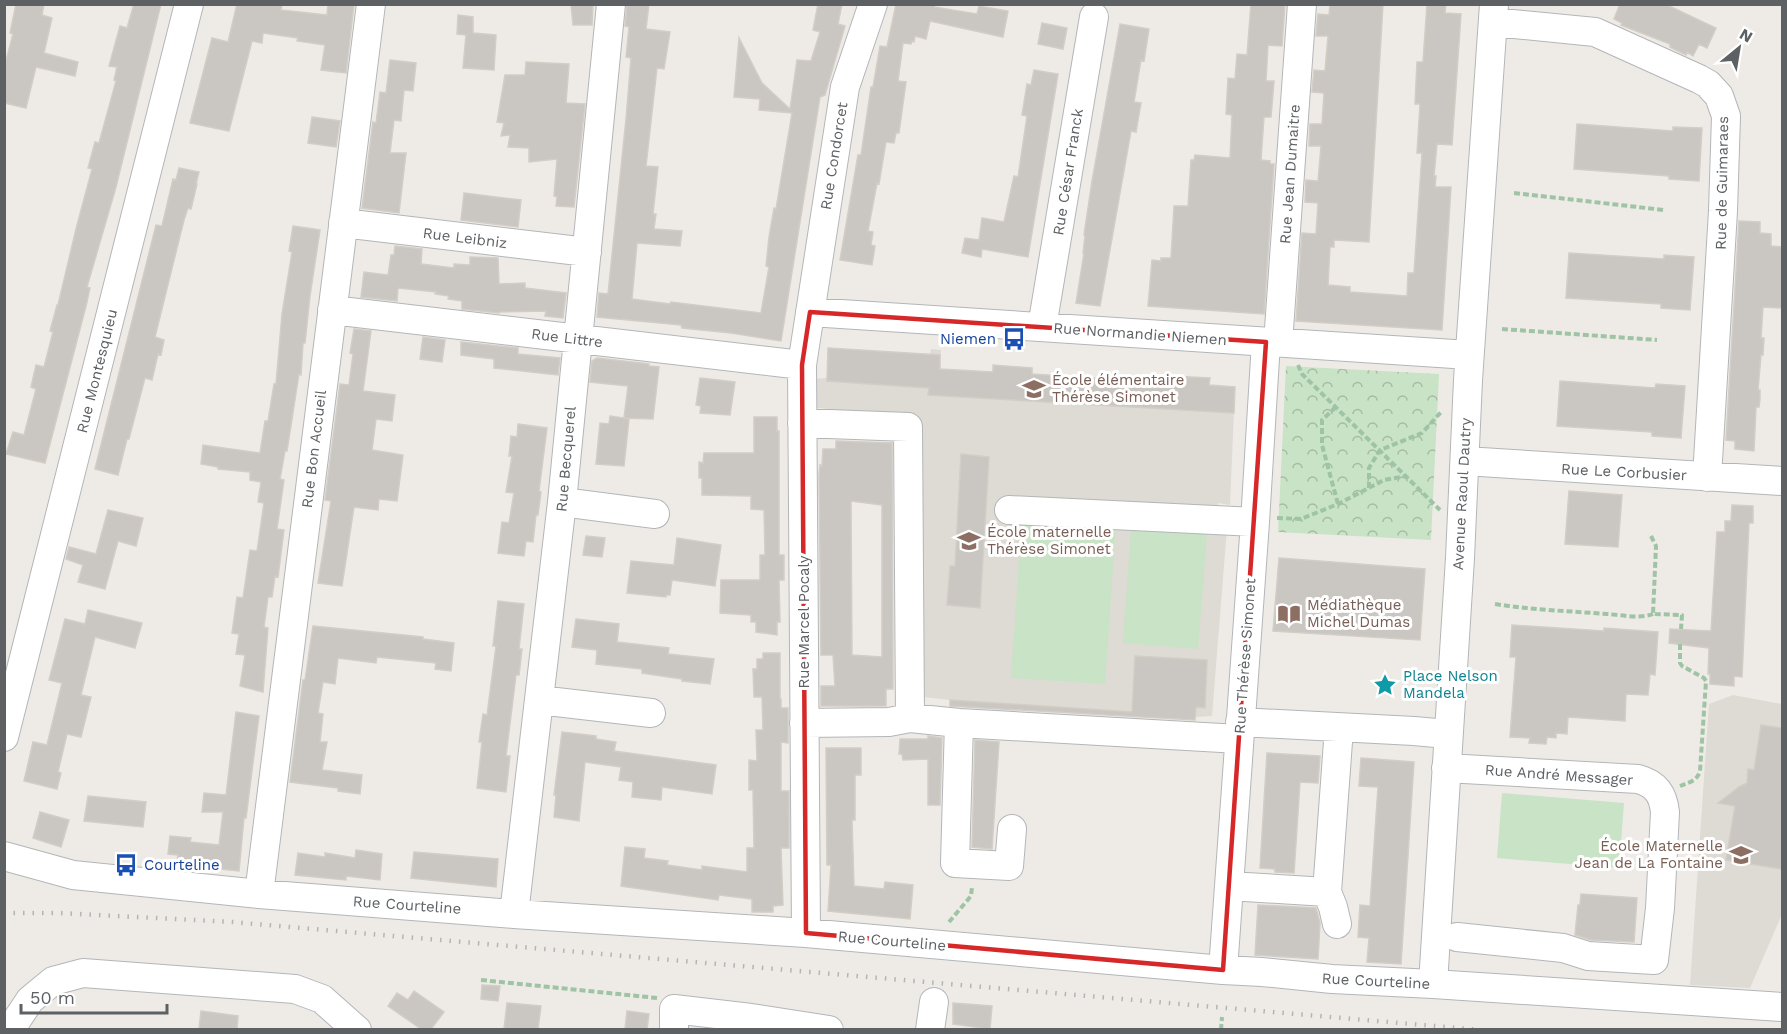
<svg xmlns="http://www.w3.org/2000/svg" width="1787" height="1034" viewBox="0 0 1787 1034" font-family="'Work Sans',sans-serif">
<defs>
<pattern id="park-crowns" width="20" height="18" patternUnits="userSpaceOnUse" patternTransform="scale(1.5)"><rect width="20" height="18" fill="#c8e3c5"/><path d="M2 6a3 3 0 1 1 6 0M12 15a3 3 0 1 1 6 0" fill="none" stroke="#a6bba4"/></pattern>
</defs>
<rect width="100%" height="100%" fill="#eeebe6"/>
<path fill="#dedad4" d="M828,348L930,355L931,349L941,350L940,369L993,372V365L1032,368L1033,374L1170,383V376L1210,378V385L1235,387L1230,505L1218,503L1217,527L1227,528L1212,716L1195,717L950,700L916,696V419L811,407L812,379L827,378Z
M1733,695L1782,704V914L1750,988L1690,985L1709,704Z"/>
<path fill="url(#park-crowns)" d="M1286,366L1439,374L1431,540L1278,532Z"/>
<path fill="#c8e3c5" d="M1022,518L1116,525L1105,684L1011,678Z
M1131,529L1207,534L1198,649L1123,643Z
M1502,793L1624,803L1619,868L1497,858Z"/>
<path fill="#cac6c2" stroke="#d2cdc5" stroke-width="1.5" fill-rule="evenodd" d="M16,4H44L42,15L52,18L44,53L78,62L75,76L36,67L26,108L4,103V68L13,34L10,33Z
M134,4H161L116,187L87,287L90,288L86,306L45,463L6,454L13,432L24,435L36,389L31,387L36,365L44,367L53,332L50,331L57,305H58L76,229L92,169L88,168L95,142L99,143L116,81L114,80L117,67L109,66L120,26L127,28Z
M237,4H282L281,10L327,15L328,4H354L346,73L321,70L325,45L297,41L298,38L263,33L262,43L252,41L229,131L190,123L212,38L228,42Z
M571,4H593L592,25H573Z
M627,4H649L646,29L670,32L664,69L657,68L646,166L658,167L653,214H656L654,229L682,231L680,246L637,243L632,299L670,304L671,302L761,313L769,267L766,266L769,237L774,208L776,209L792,113L759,110L760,99L734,97L739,38L762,83L790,109L797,60L811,61L820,32L813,30L818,4H842L838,24L845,26L825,95L820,97L781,341L731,333L682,328L681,325L597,317L599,293L608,294L626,119L631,58L626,57L629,27L625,26Z
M896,4H935L934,7L977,14L979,6L1008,11L1003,37L930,21L926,39L915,36L914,42L912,41L911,44L903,43L898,81L906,82L899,133H896L894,143L886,142L879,184L877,183L868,231L873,232L871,245L875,246L872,265L840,260L858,155H861L871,87H873L880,46L887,47Z
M1251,4H1285L1282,46L1268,45L1266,81H1274L1271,117H1264L1261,160L1270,161V164H1274L1264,314L1148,306L1152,260L1161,261V258H1171L1174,206H1188L1191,160H1194L1195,155L1230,158L1232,115L1226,114L1228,78L1235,79L1237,54L1247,55Z
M1330,4H1383L1369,242L1334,240V247H1330L1328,285L1350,287V292L1407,296L1408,273H1414L1422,153H1417L1420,104H1415L1417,62H1423L1427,4H1446L1445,13L1461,14L1452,145L1437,144L1434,176H1436L1435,187H1451L1442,330L1296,321L1302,233L1316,234L1318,203L1305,202L1306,180L1318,181L1321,146H1309L1310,124H1322L1324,93L1312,92L1314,70L1325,71L1328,36H1316L1318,14L1329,15Z
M1620,4H1665L1716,28L1707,48L1699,44L1693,56L1687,52L1686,55L1670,47V44L1621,25L1622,23L1614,19Z
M458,15L473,17V33L496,35L494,70L463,68L466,35L457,34Z
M1042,23L1067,28L1063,49L1038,44Z
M1120,24L1149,29L1144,61L1141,60L1134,102L1141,103L1136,132L1131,131L1100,306L1076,303L1084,253H1083L1085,236L1084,235L1092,181Z
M390,60L416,63L413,91L404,90L401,121L394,120L390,153H406L399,213L362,208L373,122L376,123L380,92L386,93Z
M526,62L569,64L566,103L585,104L574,207L556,206L557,197L554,196L557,159L529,162V148L508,147L510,135L501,136L504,123L497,122L505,75H525Z
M1034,70L1058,74L1028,257L982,249L981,257L962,253L965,238L979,240L982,218L1004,222L1014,176L1018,177L1027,116L1022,115L1027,84L1031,85Z
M312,117L340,121L336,147L308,143Z
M1577,124L1673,131V127L1702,128L1699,181L1669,179V176L1574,169Z
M179,168L199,172L196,184H197L191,209L188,208L184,220L155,337L164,340L161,355L158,354L152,380L145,378L129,439H127L118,475L95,469L156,225L162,226L173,179L176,180Z
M464,193L521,200L518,227L461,220Z
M1739,221L1760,222V233L1771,234V246L1782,247V308L1763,307L1761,338H1764L1763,355H1761L1758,390H1760V399L1759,407H1756L1754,451L1735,449V441L1726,440Z
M293,226L320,230L310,296L305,343H303L301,375L299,374L287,451H285L280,479L284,480L277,529L284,530L278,577L275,576L272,597H268L264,627L268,628L263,692L240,686L245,655L236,654L239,634L232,633L237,597L243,598L250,550L257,551L264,503L258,502L261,482L250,480V472L218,469V467L201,464L203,445L260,453L265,421H268L274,384H276L282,314L292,252L289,251Z
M395,246L422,249L421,264L454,268V264L470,265V257L498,258L499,284L525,283V288L566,293L563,318L545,316L546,311L499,312V313L462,309V301L448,299L449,296L435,294L436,292L398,288L397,301L361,297L364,272L388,275L391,255H394Z
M1569,253L1664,259V255L1694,257L1690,310L1661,308V304L1566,298Z
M354,329L371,331L363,391L395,395L392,421L376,419L372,450L403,455L397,501L379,499L378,510L354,507L342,586L318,583L331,501L325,500L340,384L349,385L353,354L350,353Z
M423,337L445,340L442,362L420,359Z
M461,342L518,348V354L560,358L558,375L494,368V359L461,355Z
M828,348L940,355V369L993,372V365L1032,368V374L1170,383V376L1210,378L1209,385L1235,387L1234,413L928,395L929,388L827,381Z
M597,358L649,364V366L659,367L653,419L624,418L628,386L590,382L592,361Z
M700,378L735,382L730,415L700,413L701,406L696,405Z
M1560,381L1655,388L1656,384L1685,386L1681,438L1652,436V432L1557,426Z
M610,416L629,419L624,466L596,464L600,423L609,424Z
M754,417H777V431H779V555H784V580H779L780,622H777V635L756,632V622H751V615L720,613L721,580H760V555H765L764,510L751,509V496L702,495V478H699V462L703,463L704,453H754Z
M518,424L547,428L539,491L541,492L538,515H536L533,542L526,541L524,556L498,553L502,522L509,523L514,493L506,492L512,456H509L511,436L517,437Z
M836,441L892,443L893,689H886V706H821V686H835L833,655H821L819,475L820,465L822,466L823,449H836ZM851,501L882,505V657L852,655Z
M961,454L989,457L980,608L947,605L950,566H955Z
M1569,491L1622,495L1618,547L1565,544Z
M1732,505L1753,506V523H1749L1742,677L1734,676V686L1710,684V674H1708L1709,648L1669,643L1670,629L1711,631L1717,532H1725V521H1731Z
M108,510L143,518L136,546L118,541L105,589L78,582L83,565L66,559L69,547L96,554Z
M586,536L605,538L602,557L583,555Z
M677,538L721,545L715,586L672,580L670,595H666V597L627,593L631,561L674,565Z
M1279,558L1425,569L1420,640L1273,631Z
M498,601L524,604L519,649H522L519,675H516L506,756H510L506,792L477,788L482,742H479L483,714L487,715L496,646H493Z
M88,610L142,623L135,648L95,637L81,695L91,697L81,737L67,734L58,772L61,773L57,789L24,781L33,742L47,745L62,683L49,680L65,619L85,624Z
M576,619L619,624L617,642L669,648L668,654L714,659L710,684L682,681V679L642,673V669L596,664L597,650L572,647Z
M1512,625L1604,631V628L1658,632L1655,675L1650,674L1648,695L1626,694L1625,721L1568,717L1567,734L1556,733V738L1547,737L1546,744L1529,743L1530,738L1510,737L1516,657H1510Z
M313,626L423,637V639L454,643L451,671L435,669L436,663L377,657L376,663L338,658L335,684L323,682L318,713L323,714L320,742H327L322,770L362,775L360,794L338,791V788L290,782L303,680H305Z
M763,653H780V699H781V708H788V743L781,742V791H789V848H781L783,905L773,906V912H752V899L719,895L718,900L621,886L625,847L645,849L644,858L668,861L667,865L702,870V866L747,872V848H754L753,790H749V760L757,761L756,730H763L762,697H754L753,669H757V659H763Z
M1135,656L1207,660L1205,708L1196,707L1195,720L950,706V700L1132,712Z
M236,712L259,716L246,818H244L239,871L211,868L212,864L177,861L178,855L168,854L170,836L191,838L190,842L219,845L223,812H202L204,793L226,795Z
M1761,725L1782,728V869L1726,860L1735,806L1718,803L1739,787L1747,783L1748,769L1754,770Z
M562,732L596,736V739L616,742L614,751L716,765L712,794L662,787L661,800L632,797L633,782L619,780L621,767L585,762L579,821L554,817L556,795H554Z
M928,736L942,738L940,805H928V759L903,760L902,754H899L900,739H928Z
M975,740L999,742L992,849L972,847Z
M826,748H861V775H855V820H852L854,886L884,889L885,882L913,885L910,919L828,911L831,865H827Z
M1267,753L1320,756L1318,783L1300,782L1294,873L1275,872V869L1260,868Z
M1361,758L1414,762L1401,964L1367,962L1369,938L1358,937L1360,905L1370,906L1378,787L1359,786Z
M88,796L146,802L143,827L84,821Z
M40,812L69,820L61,847L33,838Z
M356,850L382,854L380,880L346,876V880L295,875L298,853L325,857V853L355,858Z
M414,852L498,859L496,887L411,878Z
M1581,894L1637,898L1634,942L1591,940L1575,935L1578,905H1580Z
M1258,905L1316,908L1320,923L1318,959L1255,955Z
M482,985L500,986L498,1001L481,999Z
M414,991L444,1012L431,1029H421L388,1006L397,993L408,1000Z
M507,1003L541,1006L538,1029H504Z
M953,1003L992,1006L990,1029L953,1024Z
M201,1011L238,1016L237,1029H199Z
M627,1011L649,1014L647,1029H625Z"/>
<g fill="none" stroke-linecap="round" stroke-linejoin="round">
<g stroke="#b3b6b9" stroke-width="30">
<path id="minor" d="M1493,22L1595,32L1699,79L1708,84L1719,96L1726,116L1723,211L1707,477
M343,223L587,252
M332,310L802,365
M810,312L1469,355
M1042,327L1094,17
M1278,343L1302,4
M802,423L908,427L910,718L959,723L1239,739
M1465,461L1782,481
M562,502L655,514
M1009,510L1255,522
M539,700L651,713
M1240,722L1414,731L1447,734
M804,723L889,722L910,718
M959,723L955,863L1009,866L1012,829
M4,737L189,4
M1446,768L1638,779C1656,784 1663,794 1665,812L1660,908L1654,960L1588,956L1563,948L1457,937
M4,856L73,875L259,894L514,914L806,933L1223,970L1262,972L1332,979L1433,984L1782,1007
M1229,886L1327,892L1339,728
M1327,892L1333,907L1337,924
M259,894L371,4
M514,914L562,502L611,4
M806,933L802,365L845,87L873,4
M1223,970L1255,522L1266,342
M1433,984L1460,558L1468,380L1494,4
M10,1030L30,1000L53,981L83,973L295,989L322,999L357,1030
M674,1030V1009L751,1018L829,1030
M930,1030L934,1002"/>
</g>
<path stroke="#9fc3a5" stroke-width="4" stroke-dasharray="6 3" stroke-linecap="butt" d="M1514,193L1664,210
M1502,329L1657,340
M1298,365L1302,374L1440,510
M1336,407L1322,420V445L1338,504
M1369,488V468L1380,450L1422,433L1442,411
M1277,518L1301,519L1338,504L1384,480L1406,476
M1651,536L1656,546L1653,614L1682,615L1681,629
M1495,604C1532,610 1569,611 1607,614C1621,615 1640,619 1653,614
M1680,644V663L1682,666L1704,678L1706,681L1700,771C1697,781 1690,782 1680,786
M949,922L971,896L972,887
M481,980L657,998
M1221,1030L1222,1017"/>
<use href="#minor" stroke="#fff" stroke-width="28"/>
<path stroke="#b3b4b4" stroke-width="4.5" stroke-dasharray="1.5 8" stroke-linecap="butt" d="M4,913H59L232,922L1481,1030"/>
</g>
<path fill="none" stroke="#d62828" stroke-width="4.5" stroke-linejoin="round" d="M810,312L1266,342L1223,970L806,933L802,365Z"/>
<defs>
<g id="bus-bare" transform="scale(1.8)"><path d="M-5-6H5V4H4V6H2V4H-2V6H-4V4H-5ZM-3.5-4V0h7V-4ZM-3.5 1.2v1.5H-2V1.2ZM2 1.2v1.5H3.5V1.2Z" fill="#1a4fb4" stroke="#fff" stroke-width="2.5" paint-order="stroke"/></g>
<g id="school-bare" transform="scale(1.8)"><path d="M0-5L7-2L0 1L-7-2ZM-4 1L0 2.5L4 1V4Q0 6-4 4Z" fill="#8d6e63" stroke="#fff" stroke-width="2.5" paint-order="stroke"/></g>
<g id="library-bare" transform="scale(1.8)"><path d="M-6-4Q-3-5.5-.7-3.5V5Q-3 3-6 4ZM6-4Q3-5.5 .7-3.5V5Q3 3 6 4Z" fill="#8d6e63" stroke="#fff" stroke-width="2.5" paint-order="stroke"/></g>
<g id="sight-bare" transform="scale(1.8)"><path d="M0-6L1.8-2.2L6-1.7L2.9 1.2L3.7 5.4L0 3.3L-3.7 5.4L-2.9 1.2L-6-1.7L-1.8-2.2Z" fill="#0f9aa8" stroke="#fff" stroke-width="2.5" paint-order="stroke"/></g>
</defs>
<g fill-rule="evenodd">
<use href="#bus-bare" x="1014" y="339"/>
<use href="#school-bare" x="1034" y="389"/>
<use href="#school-bare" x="969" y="541"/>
<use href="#library-bare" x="1289" y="614"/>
<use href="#sight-bare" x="1385" y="685"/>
<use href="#school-bare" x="1741" y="855"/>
<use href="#bus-bare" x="126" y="865"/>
</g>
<g text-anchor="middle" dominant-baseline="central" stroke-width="6" stroke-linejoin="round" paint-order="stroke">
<g font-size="15" fill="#5d6164" stroke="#fff">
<text transform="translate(834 156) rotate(-81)">Rue Condorcet</text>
<text transform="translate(1068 172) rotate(-81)">Rue César Franck</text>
<text transform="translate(1290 174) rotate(-86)">Rue Jean Dumaitre</text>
<text transform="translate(1722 183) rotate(-89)">Rue de Guimaraes</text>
<text transform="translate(465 238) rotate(7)">Rue Leibniz</text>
<text transform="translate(1140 334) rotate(4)">Rue Normandie Niemen</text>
<text transform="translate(567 338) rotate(7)">Rue Littre</text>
<text transform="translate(97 371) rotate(-76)">Rue Montesquieu</text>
<text transform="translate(314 449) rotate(-83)">Rue Bon Accueil</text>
<text transform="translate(566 459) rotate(-85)">Rue Becquerel</text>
<text transform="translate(1624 472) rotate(3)">Rue Le Corbusier</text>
<text transform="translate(1462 494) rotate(-87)">Avenue Raoul Dautry</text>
<text transform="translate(804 622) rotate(-90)">Rue Marcel Pocaly</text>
<text transform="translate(1245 656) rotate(-86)">Rue Thérèse Simonet</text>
<text transform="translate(1559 775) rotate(4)">Rue André Messager</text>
<text transform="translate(407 905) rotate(4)">Rue Courteline</text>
<text transform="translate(892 941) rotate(5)">Rue Courteline</text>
<text transform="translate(1376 981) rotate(3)">Rue Courteline</text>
</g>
<g font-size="15" fill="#164399" stroke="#fff" text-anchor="end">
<text x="996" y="339">Niemen</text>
<text x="144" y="865" text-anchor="start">Courteline</text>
</g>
<g font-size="15" fill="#785e54" stroke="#fff" text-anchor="start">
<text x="1052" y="380">École élémentaire<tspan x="1052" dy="17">Thérèse Simonet</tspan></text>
<text x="987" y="532">École maternelle<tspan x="987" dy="17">Thérèse Simonet</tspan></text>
<text x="1307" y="605">Médiathèque<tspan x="1307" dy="17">Michel Dumas</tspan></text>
<text x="1723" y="846" text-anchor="end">École Maternelle<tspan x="1723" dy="17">Jean de La Fontaine</tspan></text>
</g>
<g font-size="15" fill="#0d838f" stroke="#fff" text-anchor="start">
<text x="1403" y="676">Place Nelson<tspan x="1403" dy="17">Mandela</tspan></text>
</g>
</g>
<rect width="1787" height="1034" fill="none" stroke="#5d6164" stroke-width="12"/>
<g transform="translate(1739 48) rotate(30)" stroke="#ffffff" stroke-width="4.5" paint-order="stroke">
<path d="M0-4.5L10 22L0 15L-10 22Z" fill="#5d6164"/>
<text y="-9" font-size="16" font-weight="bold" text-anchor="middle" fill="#5d6164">N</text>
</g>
<path d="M21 1004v9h146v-9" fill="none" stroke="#5d6164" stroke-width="3"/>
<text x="30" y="1004" font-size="18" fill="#5d6164" stroke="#ffffff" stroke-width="4.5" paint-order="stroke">50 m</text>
</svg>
